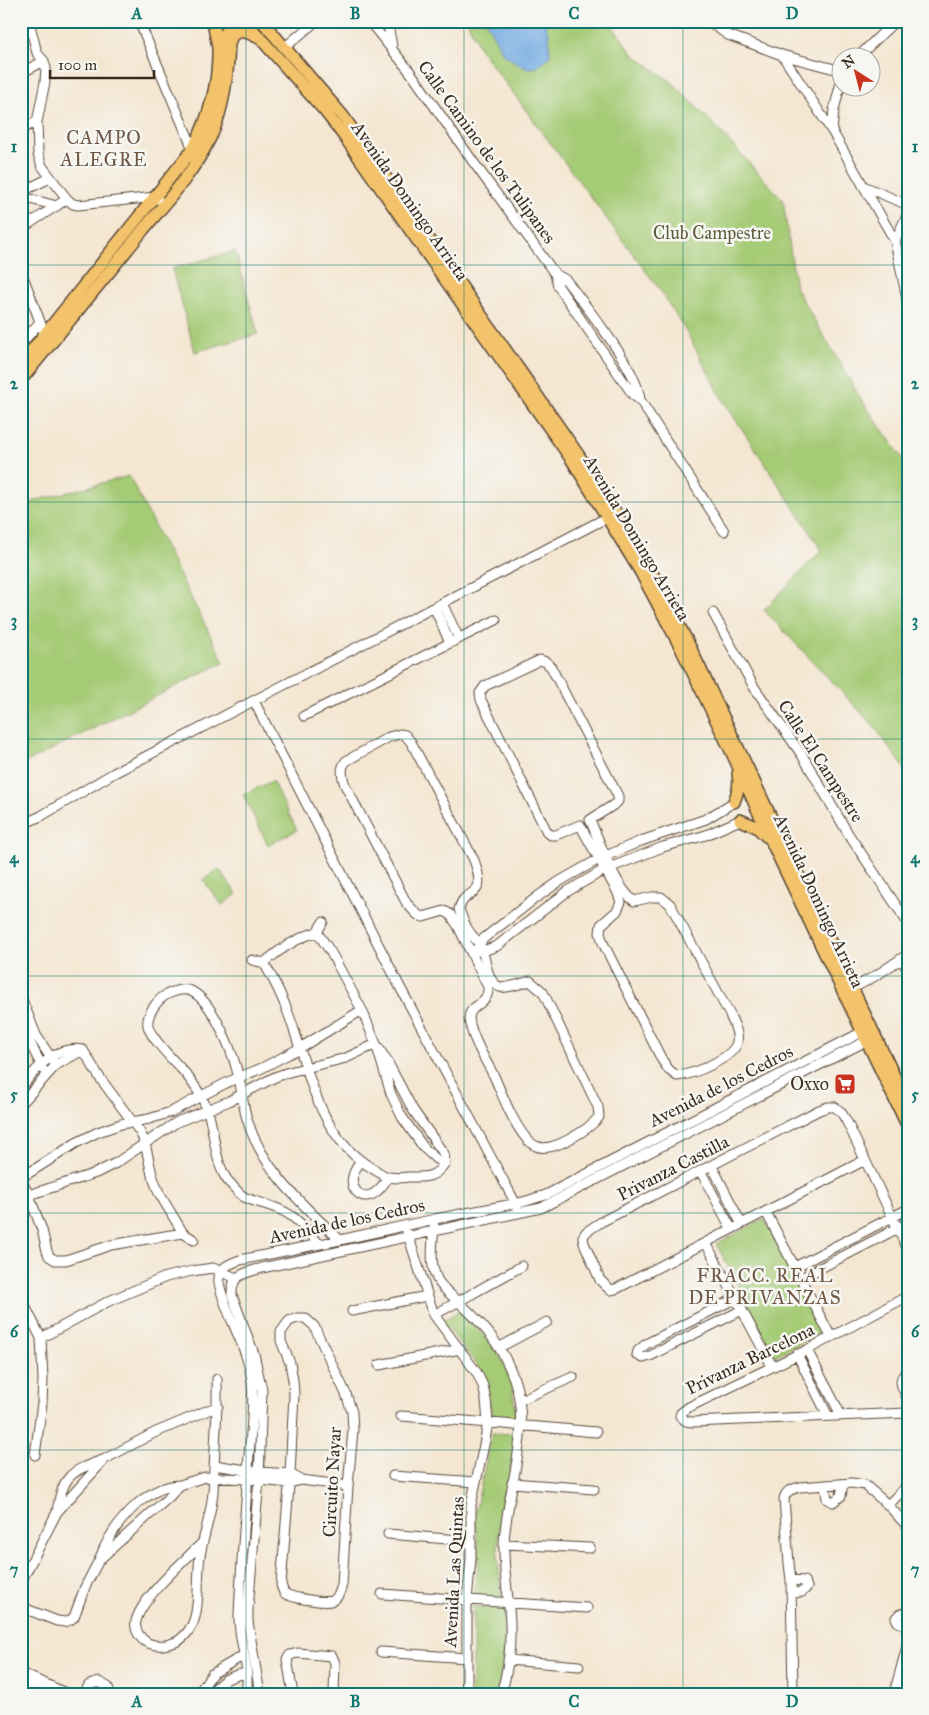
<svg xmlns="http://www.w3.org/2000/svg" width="929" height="1715" viewBox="0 0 929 1715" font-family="'IM FELL Great Primer',serif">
<rect width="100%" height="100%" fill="#f6f6f2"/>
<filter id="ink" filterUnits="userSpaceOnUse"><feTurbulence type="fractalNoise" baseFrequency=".02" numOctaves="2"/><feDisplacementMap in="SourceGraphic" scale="10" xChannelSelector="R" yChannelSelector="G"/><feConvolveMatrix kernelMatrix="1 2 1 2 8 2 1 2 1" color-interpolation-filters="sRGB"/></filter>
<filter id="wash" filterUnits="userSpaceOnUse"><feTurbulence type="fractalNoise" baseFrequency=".0096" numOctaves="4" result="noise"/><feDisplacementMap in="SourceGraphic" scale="20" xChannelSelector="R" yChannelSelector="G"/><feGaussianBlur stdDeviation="1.12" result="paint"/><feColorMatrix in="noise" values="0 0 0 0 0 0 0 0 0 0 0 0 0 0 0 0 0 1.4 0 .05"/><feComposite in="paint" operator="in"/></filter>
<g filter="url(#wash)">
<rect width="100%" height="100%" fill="#f4e6d1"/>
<path fill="#a5cb76" stroke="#707a4a" d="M467,21H609L633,54L673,83L719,130L783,200L796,289L864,404L908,466V773L872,724L764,610L822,550L724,402L687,333L660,290L480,49Z
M235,251L258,334L195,352L172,269Z
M129,476L224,662L21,765V517L34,501Z
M272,781L297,830L268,845L243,795Z
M219,869L237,894L222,905L203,880Z
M764,1219L823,1332L775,1356L716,1244Z
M458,1311C499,1346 514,1368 516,1423L492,1419L487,1386L477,1365L442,1321Z
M492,1433L516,1434L509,1483L503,1504L499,1528L498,1553L501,1602L473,1598L478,1564V1541L474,1517Z
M473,1606L505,1609C505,1638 505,1666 497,1694H470L473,1671Z"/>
<path fill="#74aae2" stroke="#586a80" d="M486,21H544L549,33L550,56L536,68H525L503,54Z"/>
</g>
<g filter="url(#ink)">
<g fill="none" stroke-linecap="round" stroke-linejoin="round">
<g stroke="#574639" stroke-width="11">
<path id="minor" d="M29,21L37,53L44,61L46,68L45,82L37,122L38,154L42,166L67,199
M139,21L193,149
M369,21L411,73L474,163L555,274L558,286L633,395L640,400L724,531
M387,21L392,46
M708,21L728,35L782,55L832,131L895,241L908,304
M284,48L316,21
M782,55L842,71
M857,58L894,22
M21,73L44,61
M21,129L37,122
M832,131L834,110L842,78
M863,186L908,205
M21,192L50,178
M21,203L30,199L57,206
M21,229L67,199L73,204L78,205L156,197L158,199
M895,241L908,213
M21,271L45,335
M555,274L566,280C586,307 638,369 640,400
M21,344L40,322
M442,603L459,639
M434,607L450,643
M713,613L754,687L802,755L849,835L908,923
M540,660L546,662L551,667L618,796V801L615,804L590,820C600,842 615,887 634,901L652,897H661L670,904L730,1015C733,1023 739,1032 737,1042C734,1058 692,1075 677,1076L669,1070L662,1060L603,943L600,933L601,925L617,911L621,902L617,891L580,825L556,835H551L547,832L481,700L480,693L485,686Z
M254,701L401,989L517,1206
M304,716L496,620
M400,734L405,735L411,742L474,860C489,902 465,885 459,909C462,918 465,927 471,934C475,939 480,943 482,950C486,960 487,983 500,987C506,989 523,983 530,981L543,992L598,1107L599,1117C589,1129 552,1154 536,1146C531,1144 528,1141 525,1137C511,1119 503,1096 494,1076C485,1059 474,1042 470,1024C464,1003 490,1007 488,987L458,926L450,914L444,911L423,917L418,915L407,904L345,785C342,776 340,768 346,761L389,737Z
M21,825L41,816L114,773L612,515
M317,932L323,922
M477,948L483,939L537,897L560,881L599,859L641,841L706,819L734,802
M478,951H483L497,946L568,891L604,870L663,847L706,835L740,820
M901,959L908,970
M252,960L264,963C274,980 283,998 290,1018C309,1071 319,1138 372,1168C377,1171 383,1176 389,1177C395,1178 402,1178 408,1177C425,1177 434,1179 445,1163L436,1159L424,1148L402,1117L391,1094L376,1044L362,1010L330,951L317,932C296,938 280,949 264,963
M848,991L877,975L908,954
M21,997L36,1035L53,1061
M21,1024L43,1069
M21,1087C37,1068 55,1045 83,1050L100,1078L140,1132L145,1143L152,1175L159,1193L183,1233L111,1245L66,1260H55L49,1256L47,1251L42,1230L29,1195L21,1180
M21,1104L56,1065L83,1050
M865,1160L616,1289L610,1290L600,1280L584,1243L583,1237L586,1232L601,1222L819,1110L828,1107H835L841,1112L847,1122L908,1250
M360,1161C358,1166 354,1171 353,1176C350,1187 359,1200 371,1195C379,1192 384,1184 388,1177
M712,1166L741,1223
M701,1172L731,1228
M21,1178L76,1143L98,1132L121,1124L149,1119L171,1112L228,1082L262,1068L300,1048L362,1010
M29,1195L96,1173L116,1163L177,1122L229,1101L275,1077L289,1072L346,1058L376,1044L387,1061L413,1110L444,1154L445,1163
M766,1212L831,1337
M434,1226C433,1243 429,1263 437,1279C442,1289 455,1298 463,1306C487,1328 503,1348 514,1379C533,1432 506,1490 504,1544C503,1570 509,1596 510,1623C511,1646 508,1671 501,1694
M407,1232L434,1315L477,1373L483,1386L486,1400L488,1422L485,1440L471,1505V1559L467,1600V1681L465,1694
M183,1233L194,1240
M706,1243L772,1366
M319,1244C310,1234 301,1222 290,1215C276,1205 259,1204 244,1197C238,1193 233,1186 228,1181C214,1163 215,1130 207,1109C202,1096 194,1084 185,1073C176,1063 151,1039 148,1026C146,1015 157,1000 166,995C174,991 183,988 191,991C214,1002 234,1055 239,1079C242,1092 243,1106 247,1119C262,1170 303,1205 340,1240
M795,1267L908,1209
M801,1278L908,1223
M908,1296L807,1350L689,1407L681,1413L680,1416L686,1421L692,1422L908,1413
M21,1298L41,1338L43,1379L42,1403L35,1455
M736,1298L646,1344L638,1351L637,1355L643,1358L650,1356L742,1310
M352,1311L427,1296
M434,1315L522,1266
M297,1318H305L314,1326L346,1394L352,1412L353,1430L348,1486L342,1585C340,1592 338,1599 331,1601C323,1603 291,1598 284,1593L281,1585L290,1474L294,1394L293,1380L290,1363L281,1341V1332L289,1321Z
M41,1338L109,1301L166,1277L192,1271L213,1268L236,1278
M500,1347L547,1322
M807,1350L841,1415
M797,1354L828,1416
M379,1365L460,1349
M908,1371C896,1379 902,1388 908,1399
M520,1400L573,1377
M401,1416C466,1421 531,1426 596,1432
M214,1465L259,1472L290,1474L301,1480L348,1486
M393,1476L476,1482
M512,1483L594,1489
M825,1486L827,1499L833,1502L841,1496L843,1484
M888,1505L904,1489
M57,1511C63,1476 70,1471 103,1460
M388,1534L471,1541
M202,1543C184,1561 142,1597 136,1621C134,1630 140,1639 148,1643C157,1647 169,1645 178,1641C186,1636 193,1626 195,1617C200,1597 197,1576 200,1556C203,1537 210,1519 212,1500C214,1490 213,1480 214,1470C215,1439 218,1409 217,1379
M504,1544L590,1548
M100,1558C111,1527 144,1486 180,1485
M791,1580L804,1581L807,1587L802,1592L792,1593
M21,1582L57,1512L105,1459L154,1433L218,1406
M382,1594L587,1608
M21,1607L57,1621L65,1622L70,1620L74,1617L85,1587L99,1560L169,1497L180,1485L205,1477L247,1479L290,1483L301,1480
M908,1612L900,1614L896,1618L898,1622L908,1626
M381,1652L467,1658
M508,1660L579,1666
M21,1673L68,1694
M21,1681L45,1694
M84,1694L89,1685L99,1682L108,1687L110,1694
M198,1694L212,1674L244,1655
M211,1694C221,1680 230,1676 247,1673
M246,1694C251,1667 238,1641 239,1615C241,1567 245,1519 248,1471C249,1441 255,1413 252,1383C249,1348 226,1317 219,1283C217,1268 229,1264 240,1260L340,1240L435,1219L523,1202L546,1195L866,1030
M260,1694L248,1622V1609L259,1480L262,1390L254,1354L232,1295C231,1274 245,1273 262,1268L541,1208L870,1039
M293,1694L287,1659L290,1655L298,1653L332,1656L335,1663L334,1694
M793,1694L791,1580L789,1563L784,1499C786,1490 792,1489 800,1487L852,1483L865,1485L888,1505L908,1527
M894,1694L908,1643"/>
</g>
<g stroke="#574639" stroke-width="14">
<path id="major" d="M245,21L324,110L344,136L572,460L640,571L681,648L733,755L773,845L908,1127
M262,21L343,116L579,456L616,513L653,575L689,645L908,1105
M218,47C225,31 230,20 251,25
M21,364L193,149C209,118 219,84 218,48C217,39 214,30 213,21
M21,380C62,330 103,280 143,230C167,201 194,172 210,138C222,114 226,87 228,61C229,53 227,41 233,35C240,28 250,33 257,37
M734,802C738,791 740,785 738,774
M740,820L757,827L766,836"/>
</g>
<use href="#minor" stroke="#fff" stroke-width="9"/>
<use href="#major" stroke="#f2c36a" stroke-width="11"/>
</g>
</g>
<path fill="none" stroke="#0f766e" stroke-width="1" stroke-opacity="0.55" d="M246,21V1694M464,21V1694M683,21V1694M21,265H908M21,502H908M21,739H908M21,976H908M21,1213H908M21,1450H908"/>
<defs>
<g id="supermarket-square" transform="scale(1.125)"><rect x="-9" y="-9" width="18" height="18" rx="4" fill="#c8321e" stroke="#f6f6f2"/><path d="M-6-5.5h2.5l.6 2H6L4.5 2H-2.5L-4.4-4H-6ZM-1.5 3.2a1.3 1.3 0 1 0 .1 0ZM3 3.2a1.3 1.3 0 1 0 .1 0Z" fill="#fff"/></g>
</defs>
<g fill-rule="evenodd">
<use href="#supermarket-square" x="845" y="1084"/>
</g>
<g text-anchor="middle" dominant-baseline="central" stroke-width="5" stroke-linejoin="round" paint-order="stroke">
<g font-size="18" fill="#3b2a1e" stroke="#f6f6f2">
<text transform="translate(487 152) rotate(54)">Calle Camino de los Tulipanes</text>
<text transform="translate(410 201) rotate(55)">Avenida Domingo Arrieta</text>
<text transform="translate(637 538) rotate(59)">Avenida Domingo Arrieta</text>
<text transform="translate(821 761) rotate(57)">Calle El Campestre</text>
<text transform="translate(819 901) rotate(65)">Avenida Domingo Arrieta</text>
<text transform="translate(721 1086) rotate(-27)">Avenida de los Cedros</text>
<text transform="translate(673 1168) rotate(-27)">Privanza Castilla</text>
<text transform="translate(347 1221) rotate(-12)">Avenida de los Cedros</text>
<text transform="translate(750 1359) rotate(-26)">Privanza Barcelona</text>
<text transform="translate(332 1482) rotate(-87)">Circuito Nayar</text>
<text transform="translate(454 1572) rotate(-87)">Avenida Las Quintas</text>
</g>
<g font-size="18" fill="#5b5a38" stroke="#f6f6f2">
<text x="712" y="233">Club Campestre</text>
</g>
<g font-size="18" fill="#3b2a1e" stroke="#f6f6f2" text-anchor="end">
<text x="829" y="1084">Oxxo</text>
</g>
<g font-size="19" letter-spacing="1" fill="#6f5744" stroke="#f6f6f2">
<text x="104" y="137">CAMPO<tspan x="104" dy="22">ALEGRE</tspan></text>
<text x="765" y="1275">FRACC. REAL<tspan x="765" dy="22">DE PRIVANZAS</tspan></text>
</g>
</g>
<rect width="929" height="1715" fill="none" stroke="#f6f6f2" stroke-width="55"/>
<g transform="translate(856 72) rotate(324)"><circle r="24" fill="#f6f6f2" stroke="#aba49d"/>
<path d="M0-4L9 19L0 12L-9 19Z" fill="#c8321e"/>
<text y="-8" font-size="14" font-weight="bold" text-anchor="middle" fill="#3b2a1e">N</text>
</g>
<path d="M50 70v8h104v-8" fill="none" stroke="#3b2a1e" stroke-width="2.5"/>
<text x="58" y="70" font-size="15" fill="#3b2a1e" stroke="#f6f6f2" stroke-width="4" paint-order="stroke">100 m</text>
<rect x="28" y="28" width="874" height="1660" fill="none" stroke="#0f766e" stroke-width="2"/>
<g font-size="16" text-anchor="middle" font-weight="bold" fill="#0f766e">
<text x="137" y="19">A</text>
<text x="355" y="19">B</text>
<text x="574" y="19">C</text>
<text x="792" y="19">D</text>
<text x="14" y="152">1</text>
<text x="915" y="152">1</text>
<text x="14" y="389">2</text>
<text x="915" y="389">2</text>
<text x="14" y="626">3</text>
<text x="915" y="626">3</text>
<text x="14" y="863">4</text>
<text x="915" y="863">4</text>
<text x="14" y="1100">5</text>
<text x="915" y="1100">5</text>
<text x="14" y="1337">6</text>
<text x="915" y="1337">6</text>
<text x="14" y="1575">7</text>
<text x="915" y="1575">7</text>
<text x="137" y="1707">A</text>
<text x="355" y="1707">B</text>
<text x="574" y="1707">C</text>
<text x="792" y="1707">D</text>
</g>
</svg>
